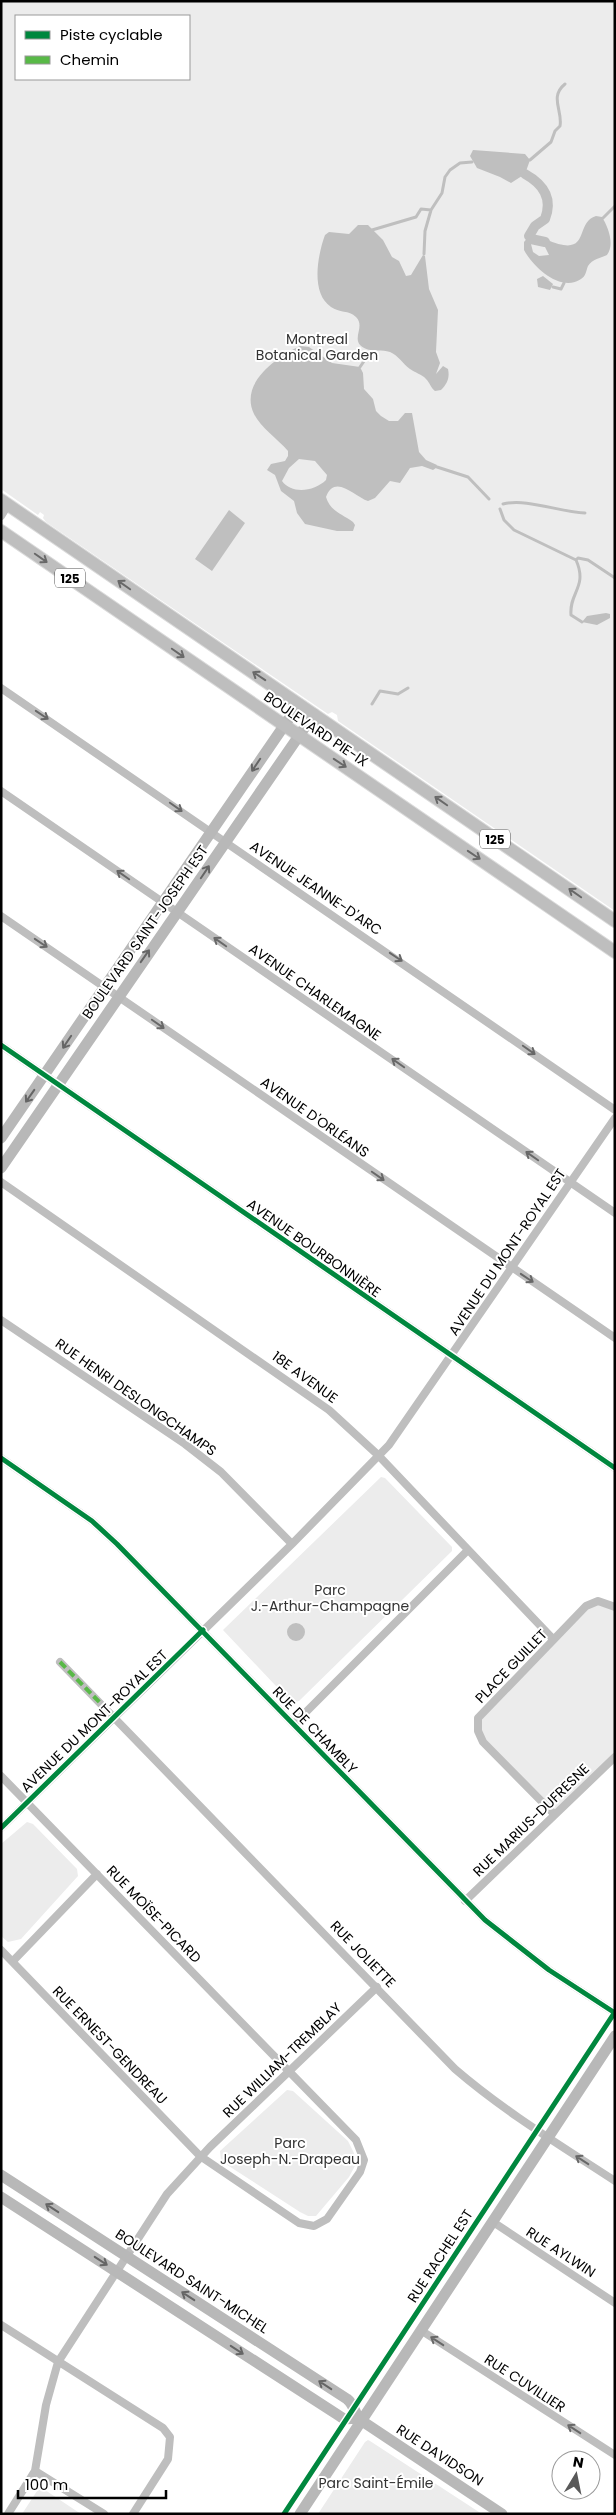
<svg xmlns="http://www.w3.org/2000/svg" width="616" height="2515" viewBox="0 0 616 2515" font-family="Poppins,sans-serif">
<rect width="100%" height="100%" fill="#fff"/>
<path fill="#ececec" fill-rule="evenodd" d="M1,1H615V911L338,721L337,715L332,712L328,714L46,522L43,518L44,515L40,512L38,515L1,489ZM16,16H189V79H16Z
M381,1477L385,1478L452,1547V1551L299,1701L292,1703L223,1630Z
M598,1601L615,1607V1757L554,1814L483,1742L478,1718L586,1606Z
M27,1822L33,1824L77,1869L78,1876L21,1939L8,1942L1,1936V1844Z
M287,2090L293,2091L348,2141L354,2153L356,2164L349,2177L316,2216H308L300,2212L221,2161L220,2151Z
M368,2440L370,2441L482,2514H318L365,2442Z
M41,2489L45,2490L81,2514H22L37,2491Z"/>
<path fill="#bfbfbf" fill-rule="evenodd" d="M473,150L525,154L530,160L525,174L511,183L500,177L477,168L470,156Z
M596,216L602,217C608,227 615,244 607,255C601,258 592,259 588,266C586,271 586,276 581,279C561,293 533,267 524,250V242L529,236L533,252L539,256L549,255L545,247V239C593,260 573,223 596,216Z
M358,225H368L383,240L392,257L399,261L406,276L411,275L423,255L425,256L429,289L438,310L436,352L440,363L436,374L443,366L448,369C450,378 447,384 441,390L435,391C431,388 430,383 426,379C422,374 415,373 410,369C403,364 398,355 390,352C380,348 369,354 360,345C353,337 365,326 356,317C349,310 339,313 331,307C310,293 318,254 325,235L329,232L349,234Z
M543,276L553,284L550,290L538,287L537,279Z
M300,346L309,347L332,363L360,367L363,373L364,389L373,399L376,411L381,416L389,421H398L405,413H412L419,452L426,460L437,465L436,468L433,470L422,466L410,468L400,483L390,481L375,498L368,501C355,497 335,473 326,497C330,511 342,514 353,522L355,525L353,531H337L305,524L297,513L294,501L281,491L275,475L267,470L271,464L285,461L288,456V451C278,439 261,428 254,414C239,383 277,357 300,346ZM299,459L315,461L327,475L326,480C315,491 292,495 282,481L289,468Z
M229,510L245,523L212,571L195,559Z
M606,613L610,614V618L597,625L582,622L587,616Z
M287 1632a9 9 0 1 1 18 0a9 9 0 1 1-18 0Z"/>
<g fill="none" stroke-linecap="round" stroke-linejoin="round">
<path stroke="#bfbfbf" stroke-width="3" d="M530,160L551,142L555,131L560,126C563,111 549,97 565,84
M603,218L615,206
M372,230L416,217L421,209L431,210L442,193L445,177L450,170L460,163L472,162
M424,254L425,231L431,210
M553,287L561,289L564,283
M360,367L371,351
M437,467L468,477L489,499
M503,504C527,498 559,512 585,513
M500,509L504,520L514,530L576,560
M582,622L571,615C569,592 588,587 576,560L578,558L588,560L615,578
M372,704L380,691L398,694L408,688"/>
<path stroke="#bfbfbf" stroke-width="10" d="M525,174C543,184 553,198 545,219L535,226L529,236
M531,239L545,242"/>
<g stroke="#dbdbdb" stroke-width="14">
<path id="primary" d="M1,500L615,921
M1,531L615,952"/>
</g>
<path stroke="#bebebe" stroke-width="8" d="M1,516L8,505
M1,688L615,1110
M1,791L615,1213
M1,916L615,1338
M1,1045L615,1468
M1,1182L329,1410L378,1455L553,1639
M1,1320L185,1444L221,1472L292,1544
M1,1458L92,1521L117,1544L485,1920L549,1970L615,2013
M60,1662L455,2069C505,2112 560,2145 615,2181
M294,1724L468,1550
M1,1776L356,2140L364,2160L360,2172L327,2219L314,2226L299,2223L200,2156L1,1950
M554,1814L483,1742L478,1731V1718L586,1606L598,1601L615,1607
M1,1828L292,1544L389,1445L615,1118
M465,1901L615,1757
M13,1961L97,1874
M493,2222L615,2303
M1,2325L163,2428L170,2437L168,2459L133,2514
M422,2331L615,2455
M35,2471L104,2514
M8,2514L35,2471L46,2405L58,2362L167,2194L210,2147L377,1987"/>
<path stroke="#b8b8b8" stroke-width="11" d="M1,1138L299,704
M1,1168L314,714
M1,2175L347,2399C355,2405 354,2415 362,2421L502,2514
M1,2197L338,2415L344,2419L358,2418
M300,2514L615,2036"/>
<use href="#primary" stroke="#bebebe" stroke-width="12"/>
<path stroke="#58b947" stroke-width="4" stroke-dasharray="8 4" stroke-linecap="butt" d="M60,1662L115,1718"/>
<g stroke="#fff" stroke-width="8">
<path id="cycleway" d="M1,1045L615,1468
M1,1458L92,1521L117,1544L485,1920L549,1970L615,2013
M1,1828L203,1630
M284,2514L615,2012"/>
</g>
<use href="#cycleway" stroke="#00873e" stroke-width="5"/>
</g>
<defs><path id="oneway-shaft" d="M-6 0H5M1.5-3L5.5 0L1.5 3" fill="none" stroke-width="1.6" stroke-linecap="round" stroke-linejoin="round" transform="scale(1.25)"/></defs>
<g stroke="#686868">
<use href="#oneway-shaft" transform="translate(41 558) rotate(35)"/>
<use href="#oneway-shaft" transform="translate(124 585) rotate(-145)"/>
<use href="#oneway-shaft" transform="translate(178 653) rotate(35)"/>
<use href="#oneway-shaft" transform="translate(259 676) rotate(-146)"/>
<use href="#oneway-shaft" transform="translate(42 715) rotate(34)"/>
<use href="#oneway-shaft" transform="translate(340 763) rotate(34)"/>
<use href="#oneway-shaft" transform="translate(441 801) rotate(-145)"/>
<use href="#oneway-shaft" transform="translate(176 807) rotate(35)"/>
<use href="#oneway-shaft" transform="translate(474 855) rotate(34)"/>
<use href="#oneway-shaft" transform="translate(123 875) rotate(-145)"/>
<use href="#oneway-shaft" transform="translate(575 893) rotate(-145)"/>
<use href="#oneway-shaft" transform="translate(220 942) rotate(-145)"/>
<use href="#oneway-shaft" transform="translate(41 943) rotate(34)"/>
<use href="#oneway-shaft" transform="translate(396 957) rotate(34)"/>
<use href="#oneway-shaft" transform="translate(158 1024) rotate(35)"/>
<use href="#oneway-shaft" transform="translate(529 1050) rotate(35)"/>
<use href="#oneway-shaft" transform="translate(398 1063) rotate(-145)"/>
<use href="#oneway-shaft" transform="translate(532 1156) rotate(-145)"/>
<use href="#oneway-shaft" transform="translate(378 1176) rotate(35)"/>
<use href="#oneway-shaft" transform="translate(527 1278) rotate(34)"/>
<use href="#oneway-shaft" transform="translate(582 2160) rotate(-147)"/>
<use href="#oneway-shaft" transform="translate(437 2341) rotate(-147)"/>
<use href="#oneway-shaft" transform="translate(574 2429) rotate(-147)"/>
</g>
<g stroke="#656565">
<use href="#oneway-shaft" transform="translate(256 765) rotate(124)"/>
<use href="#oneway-shaft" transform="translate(205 872) rotate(-56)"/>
<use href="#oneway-shaft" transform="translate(145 956) rotate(-55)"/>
<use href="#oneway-shaft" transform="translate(67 1042) rotate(124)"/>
<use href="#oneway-shaft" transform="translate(30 1096) rotate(125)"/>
<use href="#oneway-shaft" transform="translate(52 2208) rotate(-147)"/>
<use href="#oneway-shaft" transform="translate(101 2261) rotate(33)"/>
<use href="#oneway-shaft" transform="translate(188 2296) rotate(-147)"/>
<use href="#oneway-shaft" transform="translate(237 2350) rotate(33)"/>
<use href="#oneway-shaft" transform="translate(325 2385) rotate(-147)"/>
</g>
<g text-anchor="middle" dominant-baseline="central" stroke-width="4" stroke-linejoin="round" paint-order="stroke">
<g fill="#fff" stroke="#4c4c4c" stroke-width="1">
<rect x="55" y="568.5" width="30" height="19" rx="4"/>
<rect x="480" y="829.5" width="30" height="19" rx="4"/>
</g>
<g font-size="12" font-weight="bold" fill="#000">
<text x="70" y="578">125</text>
<text x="495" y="839">125</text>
</g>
<g font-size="14" fill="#333" stroke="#fff">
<text x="317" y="339">Montreal<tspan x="317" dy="16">Botanical Garden</tspan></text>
<text x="330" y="1590">Parc<tspan x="330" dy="16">J.-Arthur-Champagne</tspan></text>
<text x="290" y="2143">Parc<tspan x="290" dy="16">Joseph-N.-Drapeau</tspan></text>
<text x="376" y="2483">Parc Saint-Émile</text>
</g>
<g font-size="14" fill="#000" stroke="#fff">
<text transform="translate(316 729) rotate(34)">BOULEVARD PIE-IX</text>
<text transform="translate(316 888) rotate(34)">AVENUE JEANNE-D'ARC</text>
<text transform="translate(145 932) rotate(-55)">BOULEVARD SAINT-JOSEPH EST</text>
<text transform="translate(315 992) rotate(35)">AVENUE CHARLEMAGNE</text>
<text transform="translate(315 1117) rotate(35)">AVENUE D'ORLÉANS</text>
<text transform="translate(314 1248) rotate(35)">AVENUE BOURBONNIÈRE</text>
<text transform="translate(507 1252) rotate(-56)">AVENUE DU MONT-ROYAL EST</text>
<text transform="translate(305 1377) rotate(36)">18E AVENUE</text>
<text transform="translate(136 1397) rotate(35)">RUE HENRI DESLONGCHAMPS</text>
<text transform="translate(511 1666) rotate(-46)">PLACE GUILLET</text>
<text transform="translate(94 1721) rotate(-44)">AVENUE DU MONT-ROYAL EST</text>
<text transform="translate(315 1730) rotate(46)">RUE DE CHAMBLY</text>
<text transform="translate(531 1820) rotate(-44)">RUE MARIUS-DUFRESNE</text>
<text transform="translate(154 1914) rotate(46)">RUE MOÏSE-PICARD</text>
<text transform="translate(363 1954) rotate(46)">RUE JOLIETTE</text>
<text transform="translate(110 2045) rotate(46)">RUE ERNEST-GENDREAU</text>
<text transform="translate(282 2060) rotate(-44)">RUE WILLIAM-TREMBLAY</text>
<text transform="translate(561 2252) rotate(33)">RUE AYLWIN</text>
<text transform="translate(440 2256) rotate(-57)">RUE RACHEL EST</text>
<text transform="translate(192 2281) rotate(33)">BOULEVARD SAINT-MICHEL</text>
<text transform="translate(525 2383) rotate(33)">RUE CUVILLIER</text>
<text transform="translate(440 2455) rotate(33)">RUE DAVIDSON</text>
</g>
</g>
<rect width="616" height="2515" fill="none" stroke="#000000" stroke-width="5"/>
<rect x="15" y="15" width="175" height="65" fill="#ffffff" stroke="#999999"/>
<rect x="25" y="31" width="25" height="8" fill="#00873e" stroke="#999999"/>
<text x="60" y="40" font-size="15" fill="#000000">Piste cyclable</text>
<rect x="25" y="56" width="25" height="8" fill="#58b947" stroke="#999999"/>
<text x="60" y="65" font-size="15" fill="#000000">Chemin</text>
<g transform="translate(576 2475) rotate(10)"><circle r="24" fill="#ffffff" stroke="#999999"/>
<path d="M0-4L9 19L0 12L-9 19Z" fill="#595959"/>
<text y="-8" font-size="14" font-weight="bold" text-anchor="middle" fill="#000000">N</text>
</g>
<path d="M18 2490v8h148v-8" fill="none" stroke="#000000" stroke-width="2.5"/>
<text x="25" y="2490" font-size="15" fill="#000000" stroke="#ffffff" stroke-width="4" paint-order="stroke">100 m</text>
</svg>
